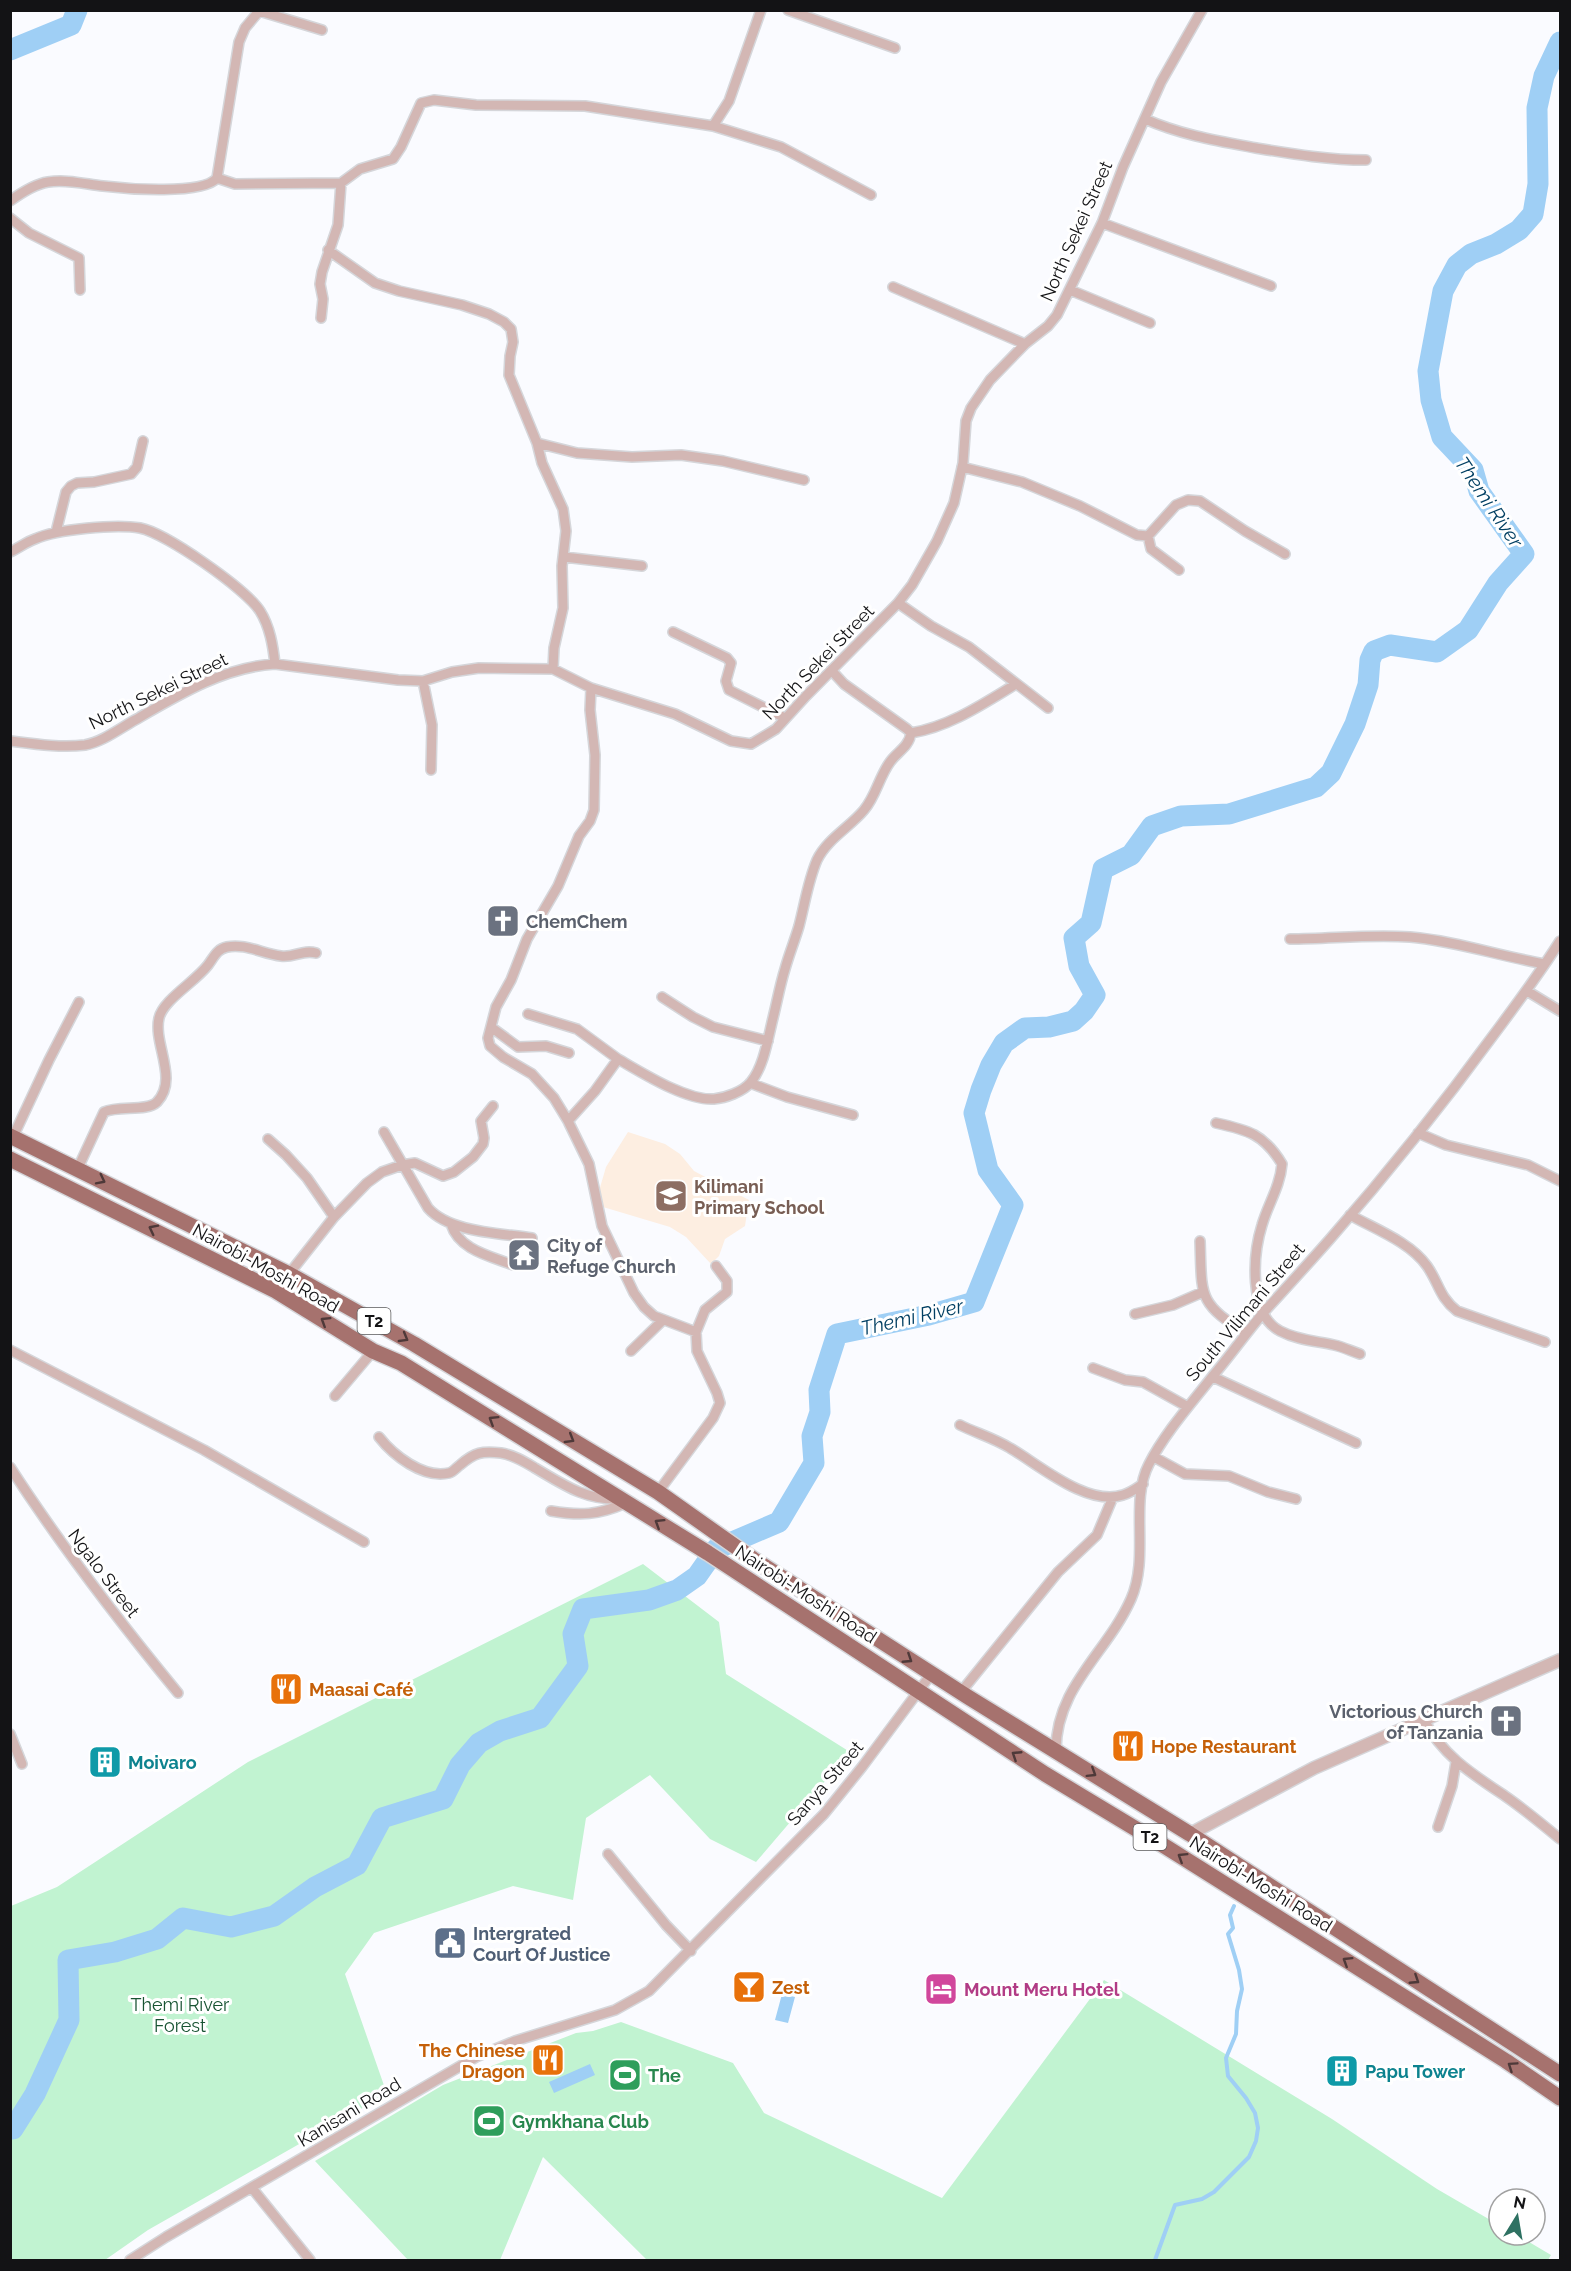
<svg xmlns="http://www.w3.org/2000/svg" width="1571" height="2271" viewBox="0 0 1571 2271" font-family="Raleway,sans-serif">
<rect width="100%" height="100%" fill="#fafbff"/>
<path fill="#fdeee1" d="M628,1132L665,1144L680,1154L694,1171L749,1200L745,1226L725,1239L719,1256L711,1264L686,1237L670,1227L603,1207L599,1191L606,1167Z"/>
<path fill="#c1f3d1" d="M643,1564L719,1622L726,1674L850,1752L756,1862L710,1839L650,1775L586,1818L573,1900L513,1886L374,1933L345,1974L387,2094L148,2230L105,2260H11V1906L57,1887L248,1762Z
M1104,1980L1332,2119L1437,2189L1499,2225V2235H1517L1551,2255L1548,2260H647L543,2157L500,2260H408L315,2161L443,2085L576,2033L593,2031L621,2022L733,2063L764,2113L942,2198Z"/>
<path fill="#9fcff5" d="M782,1994L795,1997L788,2023L775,2020Z
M590,2064L595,2075L554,2093L549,2082Z"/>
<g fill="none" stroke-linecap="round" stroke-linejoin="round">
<path stroke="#9fcff5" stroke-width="4" d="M1155,2260L1175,2205L1202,2199L1214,2192L1249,2157L1256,2141L1258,2128L1255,2113L1246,2098L1228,2076L1226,2058L1236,2034L1237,2011L1242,1989L1239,1970L1228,1934L1233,1928L1230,1915L1234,1906"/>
<path stroke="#9fcff5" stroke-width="21" d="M10,50L71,25L77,10
M10,2129H13L35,2094L69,2020L68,1960L115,1952L157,1939L183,1918L231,1927L274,1916L315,1887L357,1865L382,1818L443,1799L460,1765L479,1743L500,1731L540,1718L578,1666L573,1634L583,1609L649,1600L677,1590L697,1576L716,1549L779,1522L814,1463L812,1436L820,1412L819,1390L837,1334L929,1315L974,1302L1013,1205L988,1170L974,1113L981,1090L991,1065L1004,1043L1025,1028L1049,1027L1073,1021L1084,1011L1095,995L1079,966L1074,938L1091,923L1103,869L1131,855L1152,826L1181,816L1229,814L1316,787L1331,773L1355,724L1368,685L1370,660L1374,651L1390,645L1437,652L1468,630L1498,583L1524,554L1479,491L1473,470L1442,437L1431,400L1428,371L1443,291L1457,265L1471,254L1496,244L1519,230L1533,214L1538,184L1537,108L1544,76L1560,42"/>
<g stroke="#d5d6da" stroke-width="12">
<path id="minor" d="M256,10L322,30
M788,10L895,48
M1145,119C1181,135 1218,141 1256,148C1293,154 1329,160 1366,160
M713,126L729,101L761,10
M217,178L235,184L341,183L360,169L393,159L401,147L421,103L434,100L476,105L585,106L713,126L781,147L871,195
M10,201C21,193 35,184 48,182C67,179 85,184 103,186C127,189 203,195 217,178L239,42L245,28L260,10
M10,218L29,233L79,258L80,290
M1102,223L1271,286
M328,250L375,283L399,291L462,305L489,314L504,322L511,329L513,342L510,356L509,375L537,443L542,463L563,509L566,531L562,566L563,608L554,648L553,669
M893,287L1025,344
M1070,290L1150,323
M321,318L323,299L320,284L322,272L338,225L341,183
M537,443L577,453L632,457L681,455L723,461L804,480
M962,467L1022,482L1080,506L1137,535L1148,536L1176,505L1188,500L1200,501L1245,531L1285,554
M56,532L66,492L71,486L77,483L94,482L131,474L137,467L143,441
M1148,536L1151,549L1179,570
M10,552C19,548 26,542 35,539C57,529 116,524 140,528C166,533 246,589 260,611C270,627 273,646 275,664
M564,557L642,566
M898,603L931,626L969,647L1048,708
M673,632L727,658L731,663L726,681L729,690L785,718
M423,681L432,725L431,770
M591,688L590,710L595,755L594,810L590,821L579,836L558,886L527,939L511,980L496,1007L488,1038L490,1046L503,1057L532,1074L554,1098L568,1121L589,1164L602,1226L634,1293L644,1307L654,1316L696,1332
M911,733C949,727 983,704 1016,684
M10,741C34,744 61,748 85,745C102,742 119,729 135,720C178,695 224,667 275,664L398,680L423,681L452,672L479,668L553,669L591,688L675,714L731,741L751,744L776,729L806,696L898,603L912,585L937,541L954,503L963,463L966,421L971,408L990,380L1025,344L1048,326L1057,315L1102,223L1123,167L1161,82L1202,10
M1290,939C1330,939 1370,934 1410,937C1456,941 1499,956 1545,964
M1527,991L1560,1011
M662,997L693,1017L713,1027L768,1041
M528,1014L577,1029L618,1059
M491,1027L518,1047L546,1046L569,1053
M750,1083L787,1097L853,1115
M568,1121L595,1091L618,1059C641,1072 686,1101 714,1099C725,1098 743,1092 751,1082C764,1066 768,1038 773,1018C777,1002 780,985 785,969C789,954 795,940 799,926C805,903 808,881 817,860C827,839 850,827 864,810C876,796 879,777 890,762C897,752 909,747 911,733L907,729L844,684L832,671
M1216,1123C1248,1130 1264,1134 1282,1164C1280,1187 1268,1204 1262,1225C1253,1254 1248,1314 1280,1331C1297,1340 1316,1341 1334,1345C1343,1347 1351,1351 1360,1354
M384,1132L428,1208C450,1233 501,1233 532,1238
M1418,1133L1446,1145L1528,1165L1560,1181
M13,1137L49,1060L79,1002
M268,1139L286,1155L307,1178L334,1217
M78,1168L104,1112C119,1105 147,1112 157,1102C179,1079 153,1044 159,1018C163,1000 195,982 208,965C214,957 217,949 227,947C245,943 263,954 281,956C294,958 303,949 316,953
M1350,1215C1375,1229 1410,1242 1427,1266C1439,1283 1439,1297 1457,1311L1545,1342
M451,1224C459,1250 490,1256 513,1265
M1200,1241C1202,1295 1197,1304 1247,1333
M289,1274L334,1217L367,1183L382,1172L402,1165L415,1163L443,1176L454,1172L473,1157L483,1144L484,1138L481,1121L493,1106
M1135,1314L1173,1305L1203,1292
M10,1350L204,1450L364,1542
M631,1351L663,1320
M1093,1368L1125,1380L1143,1382L1188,1407
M1213,1377L1356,1443
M335,1396L373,1351
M960,1425C976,1433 994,1438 1010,1448C1038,1464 1087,1507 1123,1495C1130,1493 1137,1488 1143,1484
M379,1437C393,1455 423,1479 449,1473C453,1472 456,1468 460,1465C475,1452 482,1451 501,1453C514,1455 525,1462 535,1468C564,1485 585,1500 619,1499
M1154,1457L1185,1474L1229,1476L1268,1492L1296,1499
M10,1467C61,1546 118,1620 178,1693
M658,1492L713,1418L720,1403L717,1393L697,1351L696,1332L705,1310L727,1292V1281L716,1266
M551,1511C581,1516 598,1515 626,1503
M961,1692L1058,1572L1097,1535L1113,1497
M1424,1720C1442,1755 1472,1774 1505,1796C1524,1809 1542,1824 1560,1839
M10,1734L22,1764
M1056,1750C1056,1687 1107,1653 1131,1599C1150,1556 1129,1502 1149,1464C1165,1433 1190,1405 1212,1377C1230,1356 1246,1333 1264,1312C1286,1288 1308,1264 1330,1239C1388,1173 1443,1104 1495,1033C1518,1002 1540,973 1560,941
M1438,1827L1452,1786L1456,1762
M608,1854L666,1925L691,1951
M252,2188L310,2260
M130,2260L166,2237L476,2057L515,2041L615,2010L649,1991L824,1814L862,1767L932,1673"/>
</g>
<g stroke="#d5d6da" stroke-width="15">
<path id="tertiary" d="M1190,1834L1314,1768L1560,1660"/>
</g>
<g stroke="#d5d6da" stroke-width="18">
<path id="trunk" d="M10,1136L289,1274L414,1344L658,1492L753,1559L968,1697L1190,1834L1560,2074
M10,1159L276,1291L373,1351L401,1363L708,1553L1045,1774L1166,1847L1506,2061L1560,2098"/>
</g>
<use href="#minor" stroke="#d3b7b4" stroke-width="9"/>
<use href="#tertiary" stroke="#d3b7b4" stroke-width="12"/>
<use href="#trunk" stroke="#a6726e" stroke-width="15"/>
</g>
<defs><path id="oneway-chevron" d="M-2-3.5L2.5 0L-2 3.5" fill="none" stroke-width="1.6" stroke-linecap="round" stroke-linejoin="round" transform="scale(1.5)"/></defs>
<g stroke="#4e3939">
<use href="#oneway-chevron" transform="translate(101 1180) rotate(27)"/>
<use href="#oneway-chevron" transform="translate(153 1229) rotate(-153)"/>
<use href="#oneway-chevron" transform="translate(325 1321) rotate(-148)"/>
<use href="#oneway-chevron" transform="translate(404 1338) rotate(30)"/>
<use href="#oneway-chevron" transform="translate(493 1420) rotate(-148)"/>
<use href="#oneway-chevron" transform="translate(570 1439) rotate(31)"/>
<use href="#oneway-chevron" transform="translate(659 1523) rotate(-148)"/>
<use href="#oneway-chevron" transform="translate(908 1659) rotate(33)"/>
<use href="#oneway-chevron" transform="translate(1016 1755) rotate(-147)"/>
<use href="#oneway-chevron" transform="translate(1092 1773) rotate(32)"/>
<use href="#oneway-chevron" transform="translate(1182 1857) rotate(-148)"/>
<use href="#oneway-chevron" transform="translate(1347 1961) rotate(-148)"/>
<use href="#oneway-chevron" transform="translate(1415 1980) rotate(33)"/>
<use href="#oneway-chevron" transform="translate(1512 2066) rotate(-146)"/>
</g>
<defs>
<g id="church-square" transform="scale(1.725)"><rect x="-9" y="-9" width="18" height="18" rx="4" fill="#6b7280" stroke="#fff"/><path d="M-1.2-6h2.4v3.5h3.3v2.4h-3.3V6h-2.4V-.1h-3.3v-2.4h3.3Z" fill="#fff"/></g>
<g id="school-square" transform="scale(1.725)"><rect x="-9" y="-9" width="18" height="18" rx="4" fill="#8d6e63" stroke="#fff"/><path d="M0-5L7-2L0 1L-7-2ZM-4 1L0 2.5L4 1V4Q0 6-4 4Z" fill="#fff"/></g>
<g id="temple-square" transform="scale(1.725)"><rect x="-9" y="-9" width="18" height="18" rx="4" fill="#6b7280" stroke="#fff"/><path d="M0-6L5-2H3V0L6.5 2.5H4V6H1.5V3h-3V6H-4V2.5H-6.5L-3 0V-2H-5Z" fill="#fff"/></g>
<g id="restaurant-square" transform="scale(1.725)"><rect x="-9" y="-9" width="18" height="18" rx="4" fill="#e8710a" stroke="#fff"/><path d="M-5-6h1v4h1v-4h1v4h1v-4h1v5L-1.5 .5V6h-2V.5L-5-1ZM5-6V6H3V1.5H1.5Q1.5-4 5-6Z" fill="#fff"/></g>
<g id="building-square" transform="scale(1.725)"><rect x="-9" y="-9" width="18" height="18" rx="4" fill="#0f9aa8" stroke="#fff"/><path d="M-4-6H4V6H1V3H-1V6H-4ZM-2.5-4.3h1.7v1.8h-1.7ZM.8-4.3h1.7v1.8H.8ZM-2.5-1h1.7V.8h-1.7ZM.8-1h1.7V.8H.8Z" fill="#fff"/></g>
<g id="civic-square" transform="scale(1.725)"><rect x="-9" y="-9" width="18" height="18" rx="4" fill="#5c6f8a" stroke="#fff"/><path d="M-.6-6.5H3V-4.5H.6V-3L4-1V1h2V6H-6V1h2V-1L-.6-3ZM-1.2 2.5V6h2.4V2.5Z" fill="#fff"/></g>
<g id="bar-square" transform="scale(1.725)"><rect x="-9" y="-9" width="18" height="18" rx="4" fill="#e8710a" stroke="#fff"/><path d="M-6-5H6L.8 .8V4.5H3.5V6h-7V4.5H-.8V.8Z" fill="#fff"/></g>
<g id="hotel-square" transform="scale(1.725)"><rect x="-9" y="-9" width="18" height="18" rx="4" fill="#d1479c" stroke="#fff"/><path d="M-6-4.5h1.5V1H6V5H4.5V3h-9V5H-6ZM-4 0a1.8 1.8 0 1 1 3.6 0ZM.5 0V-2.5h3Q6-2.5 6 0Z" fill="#fff"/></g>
<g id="stadium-square" transform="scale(1.725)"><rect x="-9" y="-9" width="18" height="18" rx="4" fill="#2e9e5b" stroke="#fff"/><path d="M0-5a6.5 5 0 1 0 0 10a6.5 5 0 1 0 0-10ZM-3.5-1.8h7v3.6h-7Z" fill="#fff"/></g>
</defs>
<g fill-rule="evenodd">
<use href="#church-square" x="503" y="921"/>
<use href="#school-square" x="671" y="1196"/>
<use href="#temple-square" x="524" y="1255"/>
<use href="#restaurant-square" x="286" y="1689"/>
<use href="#church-square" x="1506" y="1721"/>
<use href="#restaurant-square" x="1128" y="1746"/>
<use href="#building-square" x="105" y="1762"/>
<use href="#civic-square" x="450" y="1943"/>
<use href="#bar-square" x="749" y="1987"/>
<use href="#hotel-square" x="941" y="1989"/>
<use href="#restaurant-square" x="548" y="2060"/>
<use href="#building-square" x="1342" y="2071"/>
<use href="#stadium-square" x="625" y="2075"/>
<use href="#stadium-square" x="489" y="2121"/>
</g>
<g text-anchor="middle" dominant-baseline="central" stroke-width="6" stroke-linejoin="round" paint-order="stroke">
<g fill="#fff" stroke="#5a5a5b" stroke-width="1.5">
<rect x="357.5" y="1308" width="33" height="26" rx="4.5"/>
<rect x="1133.5" y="1824" width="33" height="26" rx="4.5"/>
</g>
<g font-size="16" font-weight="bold" fill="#131315">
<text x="374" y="1321">T2</text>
<text x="1150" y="1837">T2</text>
</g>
<g font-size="18" fill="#131315" stroke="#fff">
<text transform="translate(1076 231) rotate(-66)">North Sekei Street</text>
<text transform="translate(818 662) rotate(-46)">North Sekei Street</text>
<text transform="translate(158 691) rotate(-26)">North Sekei Street</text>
<text transform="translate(266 1268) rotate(29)">Nairobi-Moshi Road</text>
<text transform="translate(1245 1312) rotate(-50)">South Vilimani Street</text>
<text transform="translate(104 1573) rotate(53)">Ngalo Street</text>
<text transform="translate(806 1594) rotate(33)">Nairobi-Moshi Road</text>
<text transform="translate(825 1783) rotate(-49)">Sanya Street</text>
<text transform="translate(1261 1884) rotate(32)">Nairobi-Moshi Road</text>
<text transform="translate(349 2112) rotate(-31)">Kanisani Road</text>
</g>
<g font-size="18" font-weight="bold" fill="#5b616d" stroke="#fff" text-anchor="start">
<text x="526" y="921">ChemChem</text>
<text x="547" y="1245">City of<tspan x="547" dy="21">Refuge Church</tspan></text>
<text x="1483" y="1711" text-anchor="end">Victorious Church<tspan x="1483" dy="21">of Tanzania</tspan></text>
</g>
<g font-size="18" font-weight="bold" fill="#785e54" stroke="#fff" text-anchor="start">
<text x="694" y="1186">Kilimani<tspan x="694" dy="21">Primary School</tspan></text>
</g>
<g font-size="18" font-weight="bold" fill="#c56008" stroke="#fff" text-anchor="start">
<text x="309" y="1689">Maasai Café</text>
<text x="1151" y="1746">Hope Restaurant</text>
<text x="772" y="1987">Zest</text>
<text x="525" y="2050" text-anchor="end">The Chinese<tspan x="525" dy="21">Dragon</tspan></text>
</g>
<g font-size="18" font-weight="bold" fill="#0d838f" stroke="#fff" text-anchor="start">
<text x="128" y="1762">Moivaro</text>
<text x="1365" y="2071">Papu Tower</text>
</g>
<g font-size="18" font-weight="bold" fill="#4e5e75" stroke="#fff" text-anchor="start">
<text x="473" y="1933">Intergrated<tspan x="473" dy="21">Court Of Justice</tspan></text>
</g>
<g font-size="18" font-weight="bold" fill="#b23c85" stroke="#fff" text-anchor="start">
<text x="964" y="1989">Mount Meru Hotel</text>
</g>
<g font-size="18" fill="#195433" stroke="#fff">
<text x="180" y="2004">Themi River<tspan x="180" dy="21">Forest</tspan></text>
</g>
<g font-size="18" font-weight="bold" fill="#27864d" stroke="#fff" text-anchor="start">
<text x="648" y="2075">The</text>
<text x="512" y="2121">Gymkhana Club</text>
</g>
<g font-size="20" font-style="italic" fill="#034063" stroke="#fff">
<text transform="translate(1489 502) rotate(56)">Themi River</text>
<text transform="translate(912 1317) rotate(-13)">Themi River</text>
</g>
</g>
<rect width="1571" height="2271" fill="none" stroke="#131315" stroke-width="24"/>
<g transform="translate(1517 2217) rotate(11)"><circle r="28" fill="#ffffff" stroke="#a1a1a1" stroke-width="1.5"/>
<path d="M0-4.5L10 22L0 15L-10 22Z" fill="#2e7162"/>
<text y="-9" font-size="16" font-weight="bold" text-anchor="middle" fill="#131315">N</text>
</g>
</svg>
